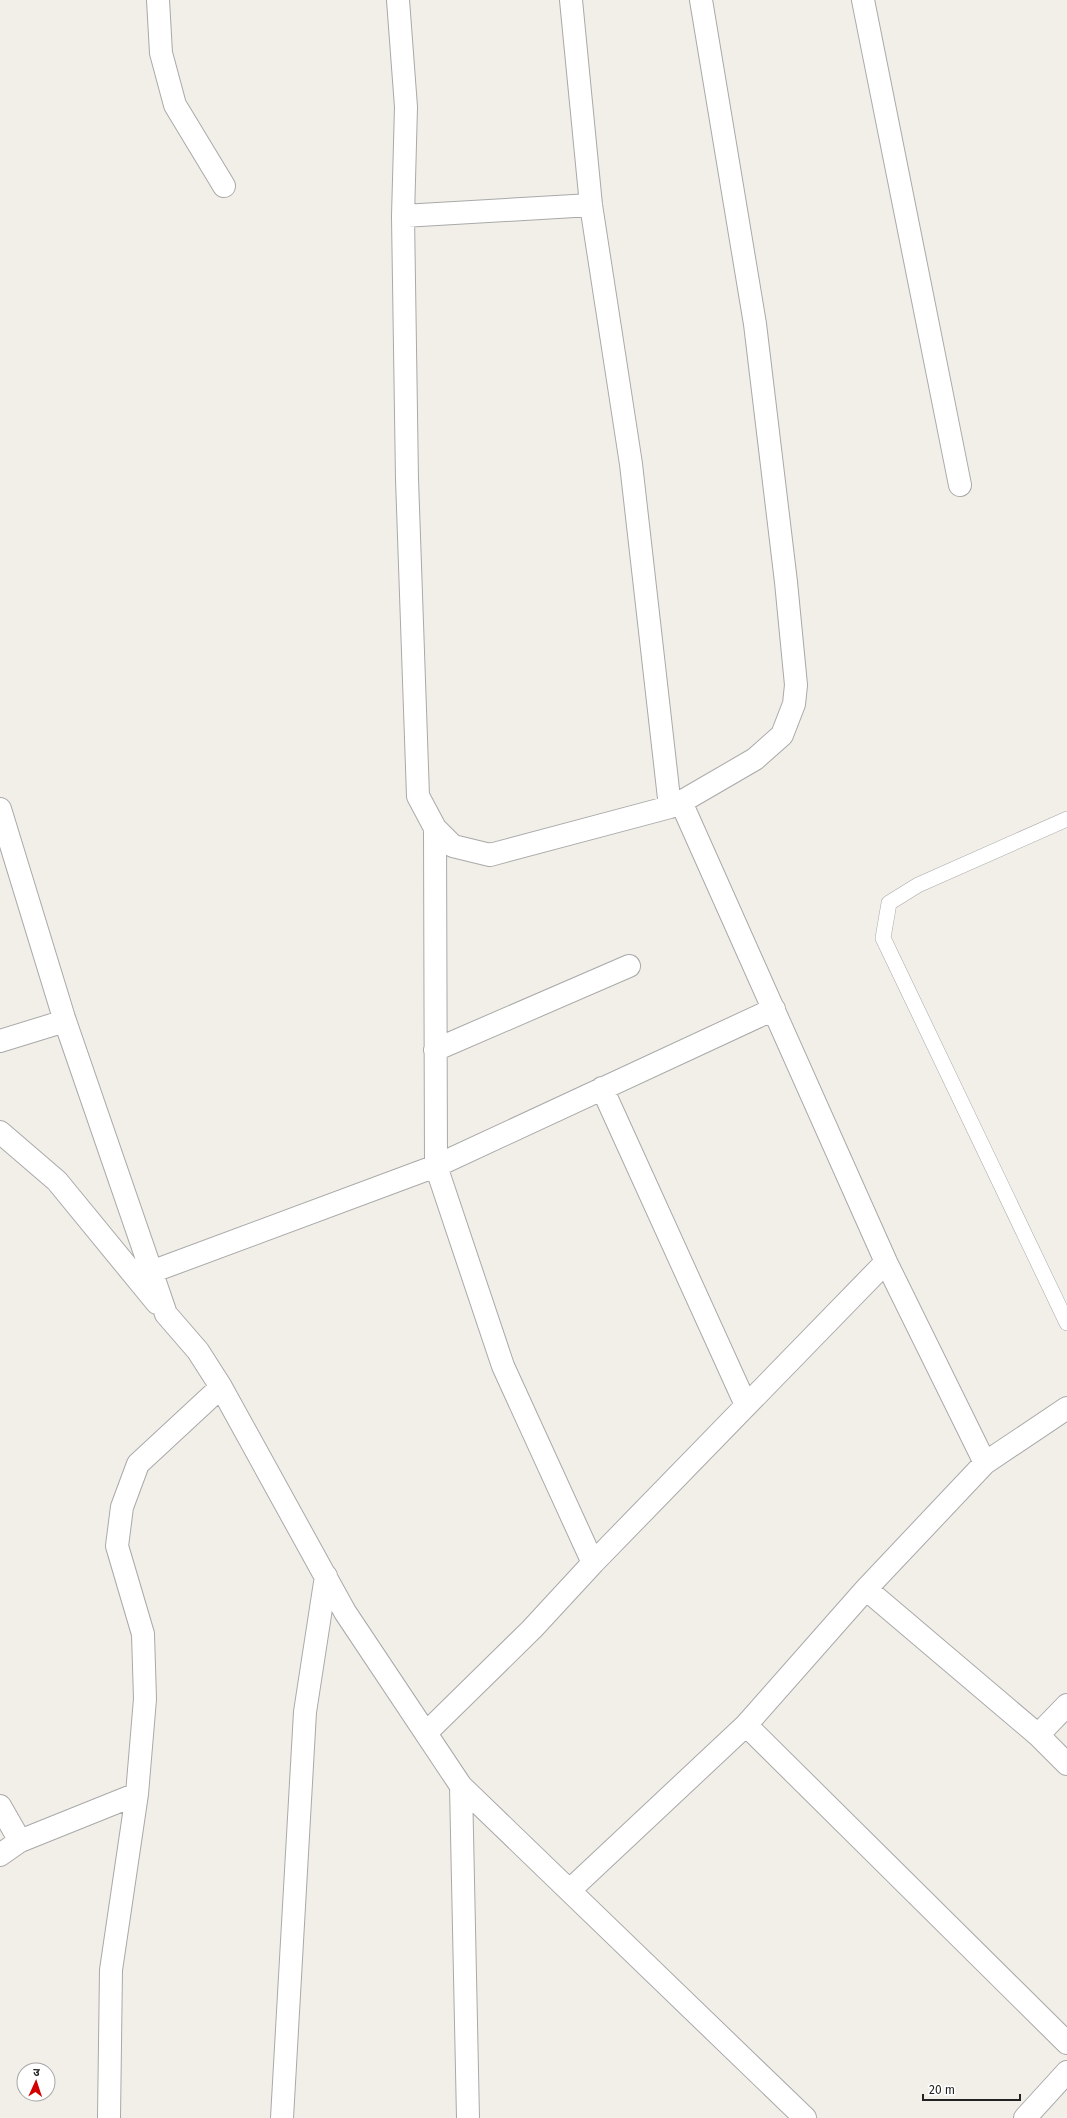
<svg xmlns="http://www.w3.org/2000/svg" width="1067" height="2118" viewBox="0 0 1067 2118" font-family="'Fira Sans','Noto Sans Devanagari',sans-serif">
<rect width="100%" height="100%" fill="#f2efe9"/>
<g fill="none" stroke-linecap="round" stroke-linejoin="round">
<g stroke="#a9a9a9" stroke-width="16">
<path id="lane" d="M1067,819L918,885L889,903L883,938L1067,1323"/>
</g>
<g stroke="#a9a9a9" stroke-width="24">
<path id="street" d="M158,0L161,53L175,105L224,186
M398,0L406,107L403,216
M571,0L591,205L631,464L670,807
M863,0L960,485
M591,205L403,216L407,479L418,796L435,828L453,846L490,855L670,807L681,802L755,759L782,735L794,704L796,685L786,582L755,324L701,0
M681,802L886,1262L985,1463
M0,809L64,1018L166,1314L198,1351L221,1387L345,1612L461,1786L468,2118
M435,828L436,1166L503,1366L593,1563
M0,1041L65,1021
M435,1050L629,966
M602,1088L746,1405
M0,1132L57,1181L157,1303
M151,1272L436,1166L774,1009
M866,1589L1038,1735L1067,1764
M746,1725L1067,2043
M426,1733L532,1629L593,1563L886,1262
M1038,1735L1067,1705
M461,1786L805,2118
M0,1806L20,1841
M0,1855L20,1841L137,1794
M570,1890L746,1725L866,1589L985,1463L1067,1408
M109,2118L111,1970L137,1794L145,1699L143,1634L117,1546L122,1507L138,1464L221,1387
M282,2118L305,1712L326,1576
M1025,2118L1067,2072"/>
</g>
<use href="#lane" stroke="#fff" stroke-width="15"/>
<use href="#street" stroke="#fff" stroke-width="22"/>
</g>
<g transform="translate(36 2082) rotate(3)"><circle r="19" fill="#ffffff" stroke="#a7a7a7"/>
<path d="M0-3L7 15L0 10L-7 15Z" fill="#d40000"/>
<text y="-6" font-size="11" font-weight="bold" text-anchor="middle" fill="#222222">उ</text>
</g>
<path d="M923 2094v6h97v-6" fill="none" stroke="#222222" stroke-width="2"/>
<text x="929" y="2094" font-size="12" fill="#222222" stroke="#ffffff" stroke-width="3" paint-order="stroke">20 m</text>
</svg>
